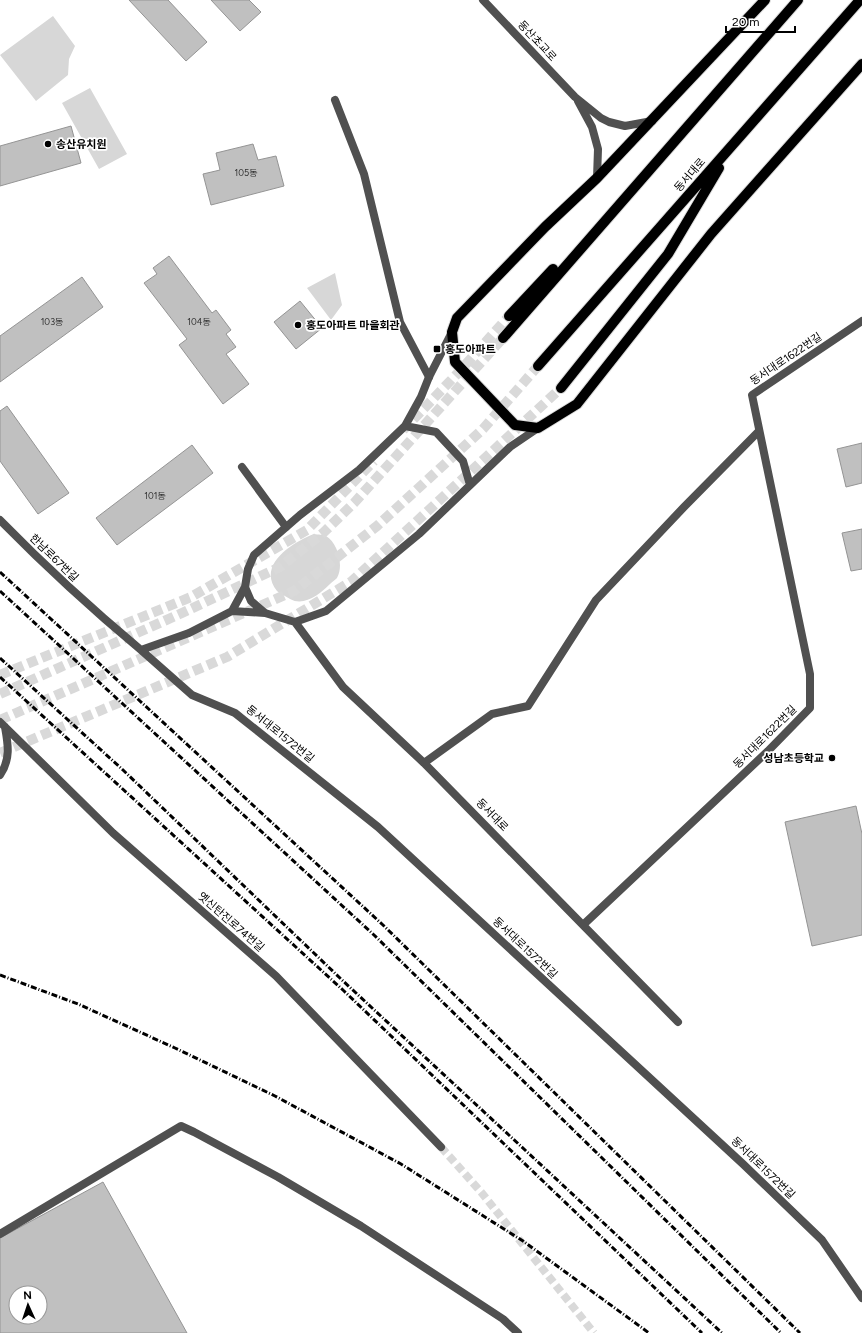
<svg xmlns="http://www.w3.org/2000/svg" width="862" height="1333" viewBox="0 0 862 1333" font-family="Figtree,'Noto Sans KR',sans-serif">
<rect width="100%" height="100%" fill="#fff"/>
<path fill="#d7d7d7" d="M53,16L75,46L69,59L68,75L36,101L0,55Z
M90,88L127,154L99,169L62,103Z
M335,273L342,305L331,320L307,288Z
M314,534C318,535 323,534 326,536C338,543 344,566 337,578C335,580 332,582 330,584C320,594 304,607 290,599C286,596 280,594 277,591C256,565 293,542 314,534Z"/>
<path fill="#c0c0c0" stroke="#949494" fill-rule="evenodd" d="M129,0H168L207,42L186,61Z
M211,0H249L261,12L240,31Z
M71,126L81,163L0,186V146Z
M253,144L258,160L276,156L284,186L211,205L203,174L220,170L216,153Z
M169,256L212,313L216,310L231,330L226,334L236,347L226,354L249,384L223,404L179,345L187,339L144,283L157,274L153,268Z
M82,277L103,307L0,382V336Z
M300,301L322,328L296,349L274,322Z
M7,406L69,493L38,514L0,461V411Z
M862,443V483L846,487L837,449Z
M192,445L213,473L117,545L96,518Z
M862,529V569L851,571L842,533Z
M856,806L862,834V935L812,946L785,822Z
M103,1182L187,1333H0V1238ZM16,1293H40V1317H16Z"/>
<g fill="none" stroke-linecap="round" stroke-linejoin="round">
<path stroke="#d9d9d9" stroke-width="8" stroke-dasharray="8 4" stroke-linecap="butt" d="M441,1147L481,1192L594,1333"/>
<path stroke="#d9d9d9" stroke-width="10" stroke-dasharray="10 5" stroke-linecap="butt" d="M403,430L458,373L509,316
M0,675L191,597L307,530L374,461
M0,694L182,613L280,567L323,533L354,503L503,338
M0,720L294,591L377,526L483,429L538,366
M0,753L227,657L352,581L561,388"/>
<g stroke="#dbdbdb" stroke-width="12">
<path id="primary" d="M765,0L597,178L545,227L457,318L452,332L455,362L515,425L538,428L577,404L711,234L862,64
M509,316L553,269
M503,338L798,0
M538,366L860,0
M561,388L668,254L719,168"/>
</g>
<path stroke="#505050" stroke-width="8" d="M335,100L364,174L400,322L429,377
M242,467L286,527
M0,1234L181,1126L194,1132L278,1177L361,1226L503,1319L518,1333"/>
<path stroke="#505050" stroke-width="8" d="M483,0L575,97L601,118L609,122L625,126L652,121
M578,101L592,127L598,149L597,178
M452,332L429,377L421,397L405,426L359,470L300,515L254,555L248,569L245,587L251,601L265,613L295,622L326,611L419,534L510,447L538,428
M405,426L436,432L463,461L470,485
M0,520C45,566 92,609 141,650L189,633L232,611L265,613
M232,611L245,587
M295,622L343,687L424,763L678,1022
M141,650L192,695L235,713L378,827L743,1164L822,1240L862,1298
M0,722L113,833L276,976L441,1147
M424,763L492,714L528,706L596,600L684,507L759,431
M0,775C11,759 8,744 5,727
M583,925L768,751L810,708V674L752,395L862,321"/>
<use href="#primary" stroke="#000" stroke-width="10"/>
<path stroke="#000" stroke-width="3" stroke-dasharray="6 2 1 2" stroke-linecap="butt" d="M0,572L383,925L800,1333
M0,591L374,935L781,1333
M0,658L123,770L342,980L722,1333
M0,677L344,991L702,1333
M0,975L78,1004L175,1048L275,1096L401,1164L523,1241L649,1333"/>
</g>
<g fill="#000" stroke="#fff" stroke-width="1.5">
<circle cx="48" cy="144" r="4"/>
<circle cx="298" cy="325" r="4"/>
<rect x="433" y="345" width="8" height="8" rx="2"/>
<circle cx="832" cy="758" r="4"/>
</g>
<g text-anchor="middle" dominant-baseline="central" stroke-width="3.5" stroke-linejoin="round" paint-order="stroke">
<g font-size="9" fill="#303030">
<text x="246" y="172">105동</text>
<text x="52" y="321">103동</text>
<text x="199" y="321">104동</text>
<text x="155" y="495">101동</text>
</g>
<g font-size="11" fill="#000" stroke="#fff">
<text transform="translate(537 41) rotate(47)">동산초교로</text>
<text transform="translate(690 175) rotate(-49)">동서대로</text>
<text transform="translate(786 359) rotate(-34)">동서대로1622번길</text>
<text transform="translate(54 558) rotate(44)">한남로67번길</text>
<text transform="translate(280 734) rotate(39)">동서대로1572번길</text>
<text transform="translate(765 737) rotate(-45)">동서대로1622번길</text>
<text transform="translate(492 815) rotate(46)">동서대로</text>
<text transform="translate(231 922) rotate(41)">옛신탄진로74번길</text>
<text transform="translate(525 948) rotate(43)">동서대로1572번길</text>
<text transform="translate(763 1168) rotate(44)">동서대로1572번길</text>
</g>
<g font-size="11" font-weight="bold" fill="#000" stroke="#fff" text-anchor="start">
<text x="56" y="144">송산유치원</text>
<text x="306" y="325">홍도아파트 마을회관</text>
<text x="445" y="349">홍도아파트</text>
<text x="824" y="758" text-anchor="end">성남초등학교</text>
</g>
</g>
<g transform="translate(28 1305) rotate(357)"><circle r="19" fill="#ffffff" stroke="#999999"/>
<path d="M0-3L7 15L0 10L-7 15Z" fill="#000000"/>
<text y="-6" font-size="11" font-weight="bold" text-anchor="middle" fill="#000000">N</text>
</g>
<path d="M726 26v6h69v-6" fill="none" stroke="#000000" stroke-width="2"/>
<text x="732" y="26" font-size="12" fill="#000000" stroke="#ffffff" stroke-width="3" paint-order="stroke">20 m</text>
</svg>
